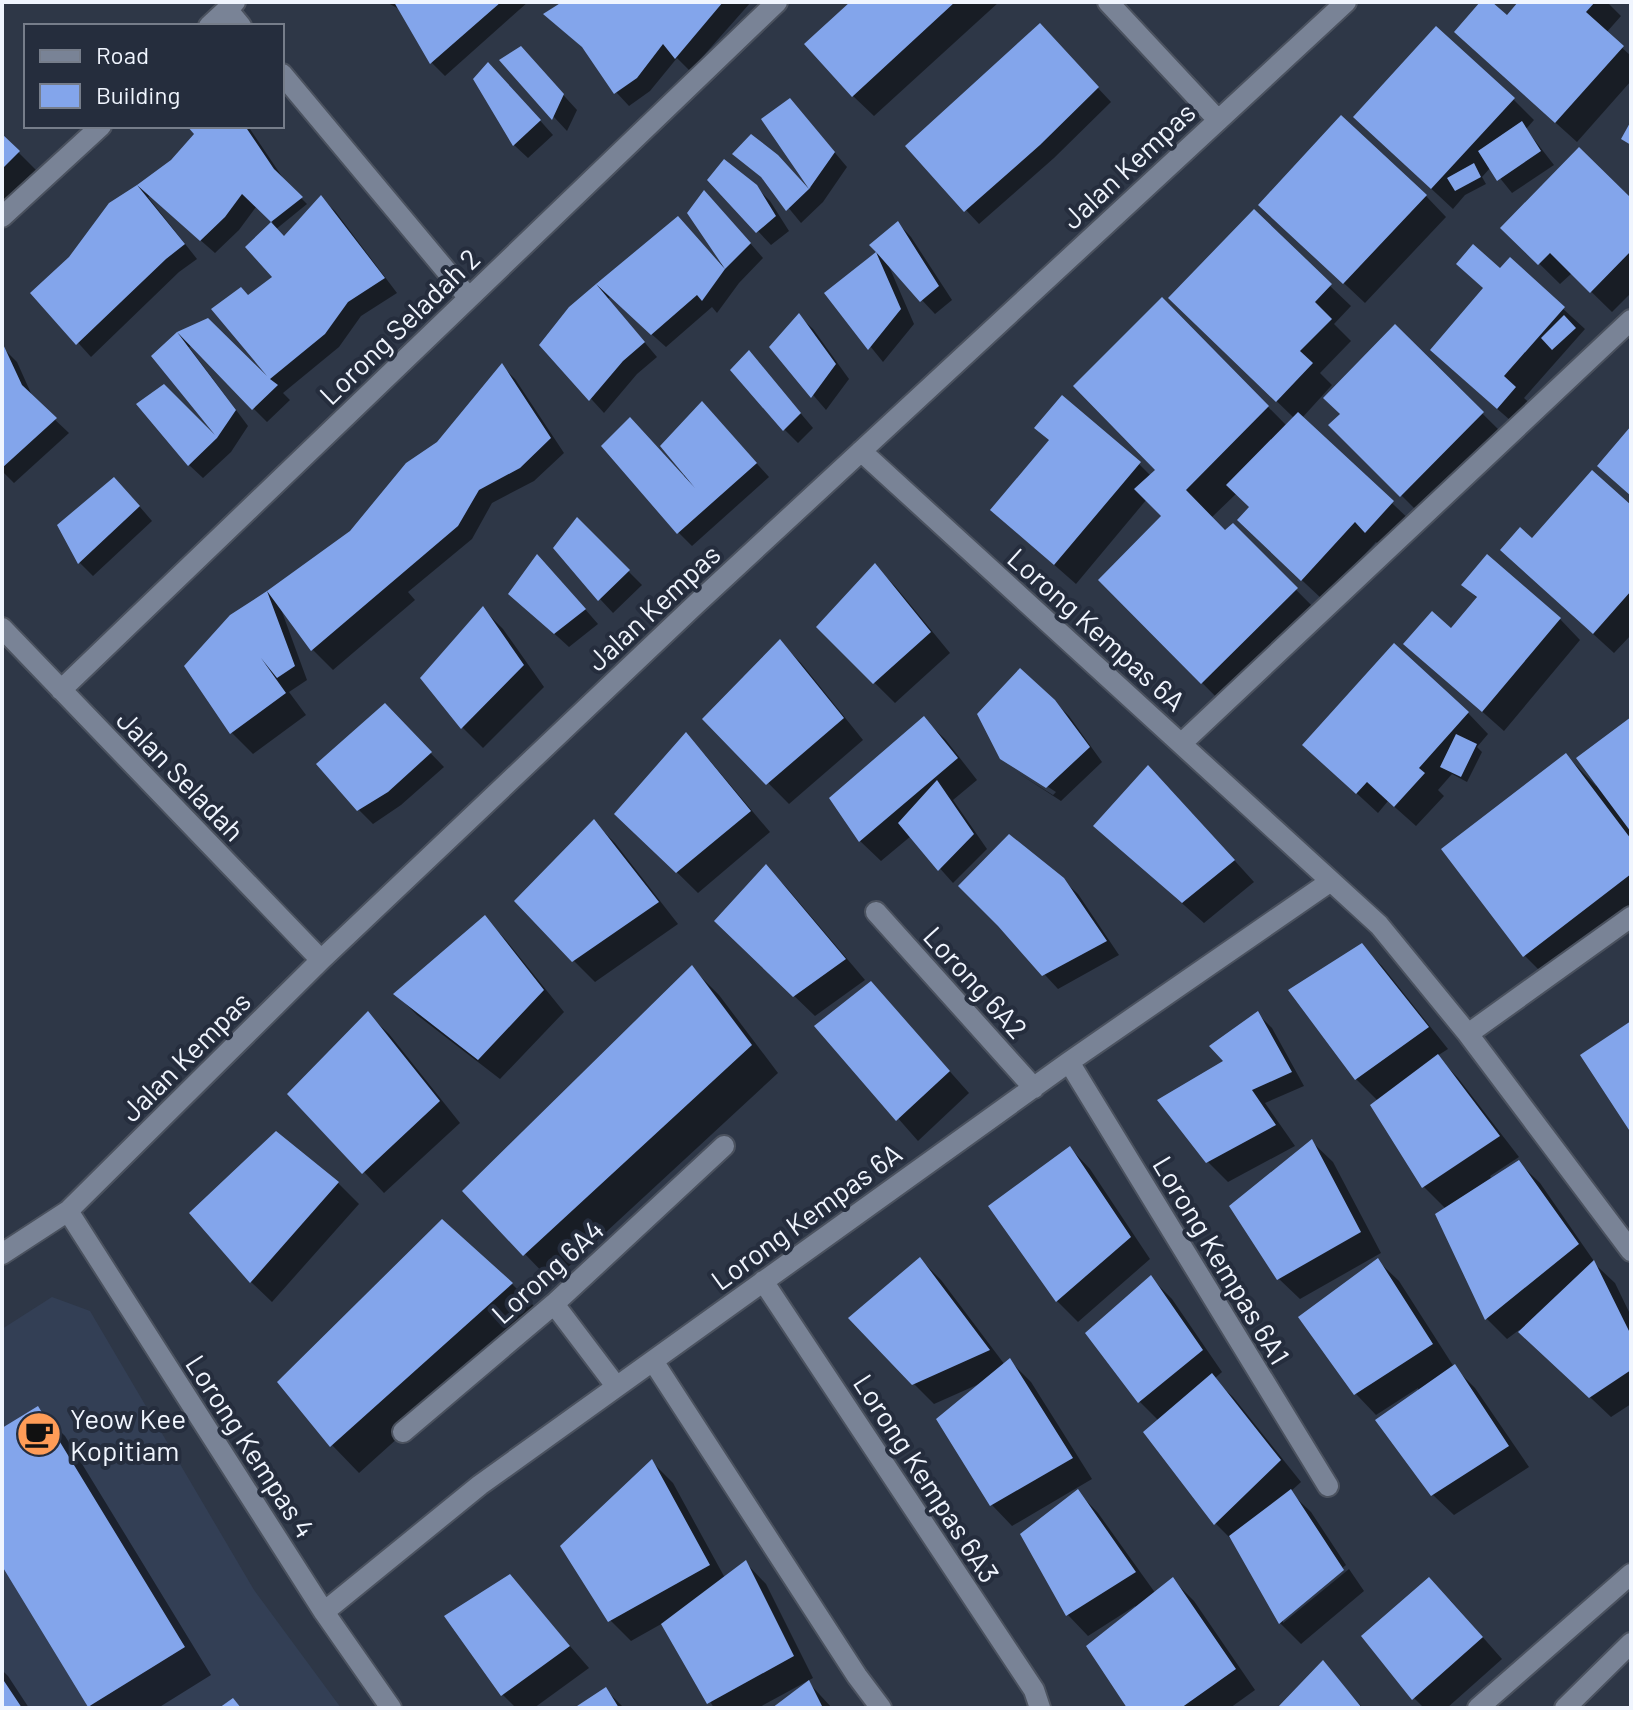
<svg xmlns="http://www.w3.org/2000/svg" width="1633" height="1710" viewBox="0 0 1633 1710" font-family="Barlow,sans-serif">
<rect width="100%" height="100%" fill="#2e3747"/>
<path fill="#333f55" d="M52,1297L90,1311L254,1590L341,1708H2V1329Z"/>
<path fill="#0007" d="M386,2H528L445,76L432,63L401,10Z
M566,2H751L690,71L677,58L650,91L629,106L616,92L587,51L546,15Z
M853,2H999L874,116L853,96Z
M1483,2H1489L1507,18L1521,2H1607L1621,16L1606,33L1631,56V81L1577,142L1477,52Z
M1053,40L1111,102L1054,158L979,224L966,210Z
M502,61L534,63L577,110L567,131Z
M502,78L553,135L528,158L514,145Z
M1513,99L1534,120L1526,129L1554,165L1512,193L1491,167L1482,177L1486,184L1465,195L1453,209L1377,138Z
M803,115L847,167L823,202L801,223L768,183L735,154L777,156L809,189L811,188L764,119Z
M189,126H248L287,184L307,204L275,230L285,239L321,198L335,211L397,293L361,316L339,347L283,393L290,400L267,422L191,346L189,347L248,426L231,452L203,478L189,465L217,435L178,334L208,321L266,378L269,376L249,297L275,277L248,247L273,222L256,207L239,230L215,253L150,196L148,197L197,259L179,272L91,357L33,293L70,258L110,204L172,162L196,134Z
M2,136L39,173L2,210Z
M710,180L755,186L770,201L789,231L771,245Z
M1426,196L1446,217L1365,303L1282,225Z
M1631,201V293L1612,312L1572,273L1560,284L1503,228Z
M718,206L763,258L739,283L717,313L712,307L666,347L610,297L608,299L657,357L637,374L604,413L542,345L571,308L678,218L721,264L723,262Z
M898,223L911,237L952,300L935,314L888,264L914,324L883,362L827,293L879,253Z
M1510,260L1585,329L1524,398L1536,409L1519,428L1453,370L1485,290Z
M1330,286L1351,306L1334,324L1351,341L1320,373L1332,385L1302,418L1413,523L1387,552L1376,542L1323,600L1260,541L1251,508L1237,493L1211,518L1226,533L1233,526L1323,617L1229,710L1100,580L1164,516L1147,499L1076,584L992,510L1139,464L1151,476L1158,470L1162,300L1287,426L1294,418L1192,319Z
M799,316L813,329L849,379L826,410L772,347Z
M1395,327L1503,434L1422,516L1331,425L1342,414Z
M4,349L17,362L34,400L69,433L14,483L2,471Z
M749,352L813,428L798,443L784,429Z
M502,366L515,379L564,453L534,481L492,503L472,539L408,592L415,600L333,670L312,649L281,609L307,680L289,692L306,715L253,754L232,733L187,666L232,617L352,532L438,444Z
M715,417L769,477L692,546L678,532L683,477Z
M128,493L152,521L93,576L80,563L59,526Z
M1631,508V635L1614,653L1523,570L1532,540Z
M577,520L642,585L613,613L600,599Z
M875,566L895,586L950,653L895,703L818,627Z
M551,570L598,624L569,647L525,607Z
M1464,585L1560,619L1580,640L1504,731L1406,644L1451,631L1478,599Z
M483,609L503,629L544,687L483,748L463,728L422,678Z
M780,642L801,663L863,740L789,804L705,719Z
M1054,701L1069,716L1102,762L1061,801L1015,771L1053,795L1056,792L1009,762Z
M385,706L444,767L401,805L373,824L359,810Z
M1468,713L1488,734L1477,747L1482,752L1467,782L1452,774L1438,790L1444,796L1416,826L1388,801L1378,813L1326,765Z
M924,719L945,739L977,780L953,800L987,849L953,883L911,836L881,861L860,841Z
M1631,719V923L1552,983L1525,956L1444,849L1566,755L1596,786Z
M686,735L706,756L770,832L698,893L638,834Z
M1169,788L1254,882L1204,923L1096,826Z
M594,822L615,843L678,924L595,982L574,961Z
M766,867L787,888L865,980L815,1016L737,941Z
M1063,880L1078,894L1119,955L1058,989L1000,926Z
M485,918L505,939L564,1012L500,1079L417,1015L396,994Z
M1362,946L1382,966L1448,1049L1437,1056L1458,1078L1519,1157L1490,1176L1492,1180L1519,1163L1540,1183L1598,1267L1615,1283L1631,1316V1404L1611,1417L1519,1330L1507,1339L1487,1319L1446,1209L1424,1187L1378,1101L1356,1079Z
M692,968L719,995L778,1073L552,1282L464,1191Z
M871,983L969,1093L918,1141L817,1026Z
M368,1014L389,1034L460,1123L384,1193L290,1094Z
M1258,1014L1272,1028L1304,1086L1265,1103L1295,1146L1228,1182L1208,1162L1227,1061Z
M1312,1142L1333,1162L1381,1253L1300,1299L1279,1279Z
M1070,1148L1090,1169L1150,1259L1078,1322L1057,1301L991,1207Z
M338,1183L359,1204L272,1302L251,1282Z
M920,1259L941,1280L1005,1365L1010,1361L1031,1382L1092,1479L1012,1526L992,1505L939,1419L979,1384L934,1404L913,1383Z
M1378,1261L1399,1281L1454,1367L1475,1388L1529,1467L1454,1515L1433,1495L1418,1388L1376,1415L1356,1394Z
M1151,1278L1172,1299L1222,1372L1214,1379L1233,1397L1301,1482L1290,1492L1311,1512L1346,1565L1283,1618V1623L1349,1569L1364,1591L1301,1644L1280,1623L1235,1543L1216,1524L1146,1432L1159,1421L1140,1402L1088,1333Z
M512,1284L539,1311L359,1473L332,1445L280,1382Z
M37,1408L65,1436L211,1675L158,1708H92L2,1563V1430Z
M652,1462L673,1483L725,1578L746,1563L766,1584L813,1678L758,1708H714L663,1623L631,1641L610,1620Z
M1078,1492L1098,1513L1156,1594L1173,1580L1194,1601L1255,1690L1230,1708H1129L1137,1609L1135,1606L1088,1636L1068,1615L1023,1535Z
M509,1576L589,1668L534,1708H516L503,1695Z
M1450,1600L1502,1659L1447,1708H1424L1414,1698Z
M1323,1663L1363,1708H1280Z
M2,1670L8,1676L29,1708H2Z
M809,1683L832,1708H776Z
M605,1689L624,1708H577Z"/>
<path fill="#83a5eb" d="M394,2H501L430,64Z
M562,2H723L675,59L663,44L637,78L614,94L582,47L543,14Z
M850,2H955L852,97L804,44Z
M1480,2H1492L1507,15L1518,2H1595L1586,12L1624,46L1555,123L1454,32Z
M1040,23L1099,87L1040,145L964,212L905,146Z
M1436,26L1515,98L1431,189L1353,117Z
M521,46L564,94L552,120L499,60Z
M488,62L541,120L513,146L473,79Z
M790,98L835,152L809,189L786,211L761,177L732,154L751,134L778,155L809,189L761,119Z
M1341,115L1427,195L1343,284L1258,205Z
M1522,121L1541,151L1497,181L1478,151Z
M1631,121V145L1621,139Z
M187,126H245L274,169L303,197L271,222L284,236L321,195L385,278L348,302L325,334L270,379L278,385L252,410L177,332L236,410L217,438L188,466L136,404L164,384L215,435L151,356L177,332L208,318L267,376L211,309L241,287L248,295L272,277L245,247L271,222L242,194L225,217L200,241L137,185L171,160L194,134Z
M2,134L20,151L2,169Z
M1579,147L1631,198V251L1590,293L1550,253L1538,265L1500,228Z
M724,159L757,185L776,216L756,233L707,180Z
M1474,163L1481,177L1455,191L1447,178Z
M137,185L185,244L166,259L76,345L30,293L69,257L109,203Z
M704,190L751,243L725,269L687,213Z
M1254,209L1332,284L1315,302L1332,319L1300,351L1313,363L1276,402L1168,298Z
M678,216L725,269L702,301L697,295L651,335L596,284Z
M898,221L939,286L920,302L876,252L901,309L868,350L824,293L876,252L869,245Z
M1473,244L1500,268L1510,257L1565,307L1504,376L1516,387L1497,409L1430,350L1483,288L1456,264Z
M596,284L645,342L623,361L589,401L539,345L569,307Z
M1162,297L1269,406L1186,490L1225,530L1233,523L1298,588L1201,684L1098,580L1161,516L1134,489L1155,470L1073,386Z
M799,313L836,364L811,398L769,347Z
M1564,315L1576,328L1552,350L1541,338Z
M1395,324L1484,412L1400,497L1328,425L1340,414L1323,398Z
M2,342L22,385L57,418L2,468Z
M749,350L801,413L783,431L730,370Z
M502,363L551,438L520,468L479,490L458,526L311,651L267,591L350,531L406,463L437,442Z
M1062,395L1141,462L1054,565L990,510L1049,440L1034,428Z
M702,401L757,463L677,534L601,446L630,417L695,488L660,446Z
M1298,412L1394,501L1365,533L1355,522L1301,581L1237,520L1249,507L1226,485Z
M1631,426V496L1597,466Z
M1592,470L1631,505V591L1593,634L1500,550L1520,527L1532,538Z
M114,477L140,506L78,564L57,525Z
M577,517L630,570L598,601L553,548Z
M537,554L586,609L554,634L508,594Z
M1487,554L1561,618L1482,712L1403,644L1432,611L1451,628L1477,597L1461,585Z
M875,563L931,632L873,684L816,627Z
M267,591L295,666L277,678L261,658L286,693L230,734L184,666L230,615Z
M483,606L524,665L461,729L420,678Z
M780,639L844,718L766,785L702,719Z
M1394,643L1469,712L1419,768L1425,773L1394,807L1367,782L1356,794L1302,745Z
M1020,668L1055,700L1090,747L1046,788L1000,759L977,714Z
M385,703L432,752L388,792L357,811L316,764Z
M924,716L958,758L859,842L829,798Z
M1631,717V832L1576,758Z
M686,732L751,811L676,873L614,814Z
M1456,734L1477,744L1461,777L1440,767Z
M1566,753L1631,839V874L1523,957L1441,849Z
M1148,765L1235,860L1182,903L1093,826Z
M937,780L974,834L938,871L898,823Z
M594,819L659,902L572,962L514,901Z
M1009,834L1064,878L1107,941L1042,976L998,926L958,886Z
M766,864L846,959L793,997L714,921Z
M485,915L544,990L478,1060L393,994Z
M1362,943L1429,1027L1355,1080L1288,990Z
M692,965L752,1045L523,1256L462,1191Z
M871,981L950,1071L896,1121L814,1026Z
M368,1011L440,1101L362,1174L287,1094Z
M1258,1011L1292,1072L1252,1090L1276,1125L1206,1163L1157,1100L1223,1061L1209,1046Z
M1631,1021V1133L1580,1055Z
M1438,1054L1500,1136L1422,1188L1370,1105Z
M276,1131L339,1182L250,1283L189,1213Z
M1312,1139L1361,1232L1277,1280L1229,1206Z
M1070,1146L1131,1237L1056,1302L988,1206Z
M1519,1160L1579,1244L1485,1320L1435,1214Z
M442,1219L513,1283L330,1447L277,1382Z
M920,1257L990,1350L912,1385L848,1318Z
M1378,1258L1433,1344L1354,1395L1298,1317Z
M1594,1260L1631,1335V1370L1589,1398L1518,1332Z
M1151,1275L1203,1350L1138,1403L1085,1333Z
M1010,1358L1073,1458L990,1506L936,1419Z
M1455,1364L1509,1446L1431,1496L1375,1420Z
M1212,1373L1281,1460L1214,1525L1143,1432Z
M38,1406L185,1647L88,1707L2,1566V1428Z
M652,1459L710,1565L608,1622L560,1546Z
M1078,1489L1136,1572L1066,1616L1020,1534Z
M1291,1489L1344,1570L1279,1624L1229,1536Z
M746,1560L794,1656L707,1704L661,1624Z
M510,1574L570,1646L501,1696L444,1616Z
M1173,1577L1236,1669L1181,1708H1127L1086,1646Z
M1429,1577L1483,1637L1412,1700L1361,1636Z
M1323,1660L1362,1708H1277Z
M2,1678L22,1708H2Z
M809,1680L823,1708H772Z
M606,1687L619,1708H574Z
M233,1698L241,1708H219Z"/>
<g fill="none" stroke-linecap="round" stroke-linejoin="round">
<g stroke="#4b525f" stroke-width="24">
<path id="minor" d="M1108,2L1218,120
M227,9L241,26
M209,26L235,2
M282,74L469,298
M2,217L101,126
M861,451L1379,925L1468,1034L1631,1251
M2,628L321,960
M61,690L777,2
M1182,743L1631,320
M876,912L1034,1088
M1468,1034L1631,917
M1069,1062L1328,1486
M68,1211L324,1612L391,1708
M2,1254L68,1211L321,960L695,605L1346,2
M763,1281L1034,1690L1040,1708
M554,1304L616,1386
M653,1361L857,1676L881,1708
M403,1432L554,1304L724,1146
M324,1612L480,1485L1069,1062L1331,881
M1478,1708L1631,1574
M1565,1708L1631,1643"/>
</g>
<use href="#minor" stroke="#798396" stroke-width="20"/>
</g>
<defs>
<g id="cafe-disc" transform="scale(2.3)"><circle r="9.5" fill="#fe9c57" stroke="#252d3d"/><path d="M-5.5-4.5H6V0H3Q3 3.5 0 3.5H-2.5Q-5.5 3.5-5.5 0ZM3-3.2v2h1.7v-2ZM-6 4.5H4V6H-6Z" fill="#111"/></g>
</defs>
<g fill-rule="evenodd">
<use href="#cafe-disc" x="39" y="1434"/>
</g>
<g text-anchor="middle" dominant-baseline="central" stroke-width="8" stroke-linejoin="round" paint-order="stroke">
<g font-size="28" fill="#f0f5fe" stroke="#252d3d">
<text transform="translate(1128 165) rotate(-43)">Jalan Kempas</text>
<text transform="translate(399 326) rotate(-44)">Lorong Seladah 2</text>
<text transform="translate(653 607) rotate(-43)">Jalan Kempas</text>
<text transform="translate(1097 629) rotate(42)">Lorong Kempas 6A</text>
<text transform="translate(181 775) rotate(46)">Jalan Seladah</text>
<text transform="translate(976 982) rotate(48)">Lorong 6A2</text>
<text transform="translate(185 1056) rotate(-45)">Jalan Kempas</text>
<text transform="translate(806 1216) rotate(-36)">Lorong Kempas 6A</text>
<text transform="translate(1222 1260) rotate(59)">Lorong Kempas 6A1</text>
<text transform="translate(547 1271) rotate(-42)">Lorong 6A4</text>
<text transform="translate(251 1446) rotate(57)">Lorong Kempas 4</text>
<text transform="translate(927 1478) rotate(57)">Lorong Kempas 6A3</text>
</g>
<g font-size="28" fill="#f0f5fe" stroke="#252d3d" text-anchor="start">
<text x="70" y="1418">Yeow Kee<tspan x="70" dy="32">Kopitiam</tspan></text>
</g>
</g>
<rect width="1633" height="1710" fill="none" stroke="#f0f5fe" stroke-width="8"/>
<rect x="24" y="24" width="260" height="104" fill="#252d3d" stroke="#767d8a" stroke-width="2"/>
<rect x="40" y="50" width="40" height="12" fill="#798396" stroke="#767d8a" stroke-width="2"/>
<text x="96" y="64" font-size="24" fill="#f0f5fe">Road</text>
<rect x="40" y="84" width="40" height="24" fill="#83a5eb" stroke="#767d8a" stroke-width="2"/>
<text x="96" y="104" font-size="24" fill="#f0f5fe">Building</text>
</svg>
